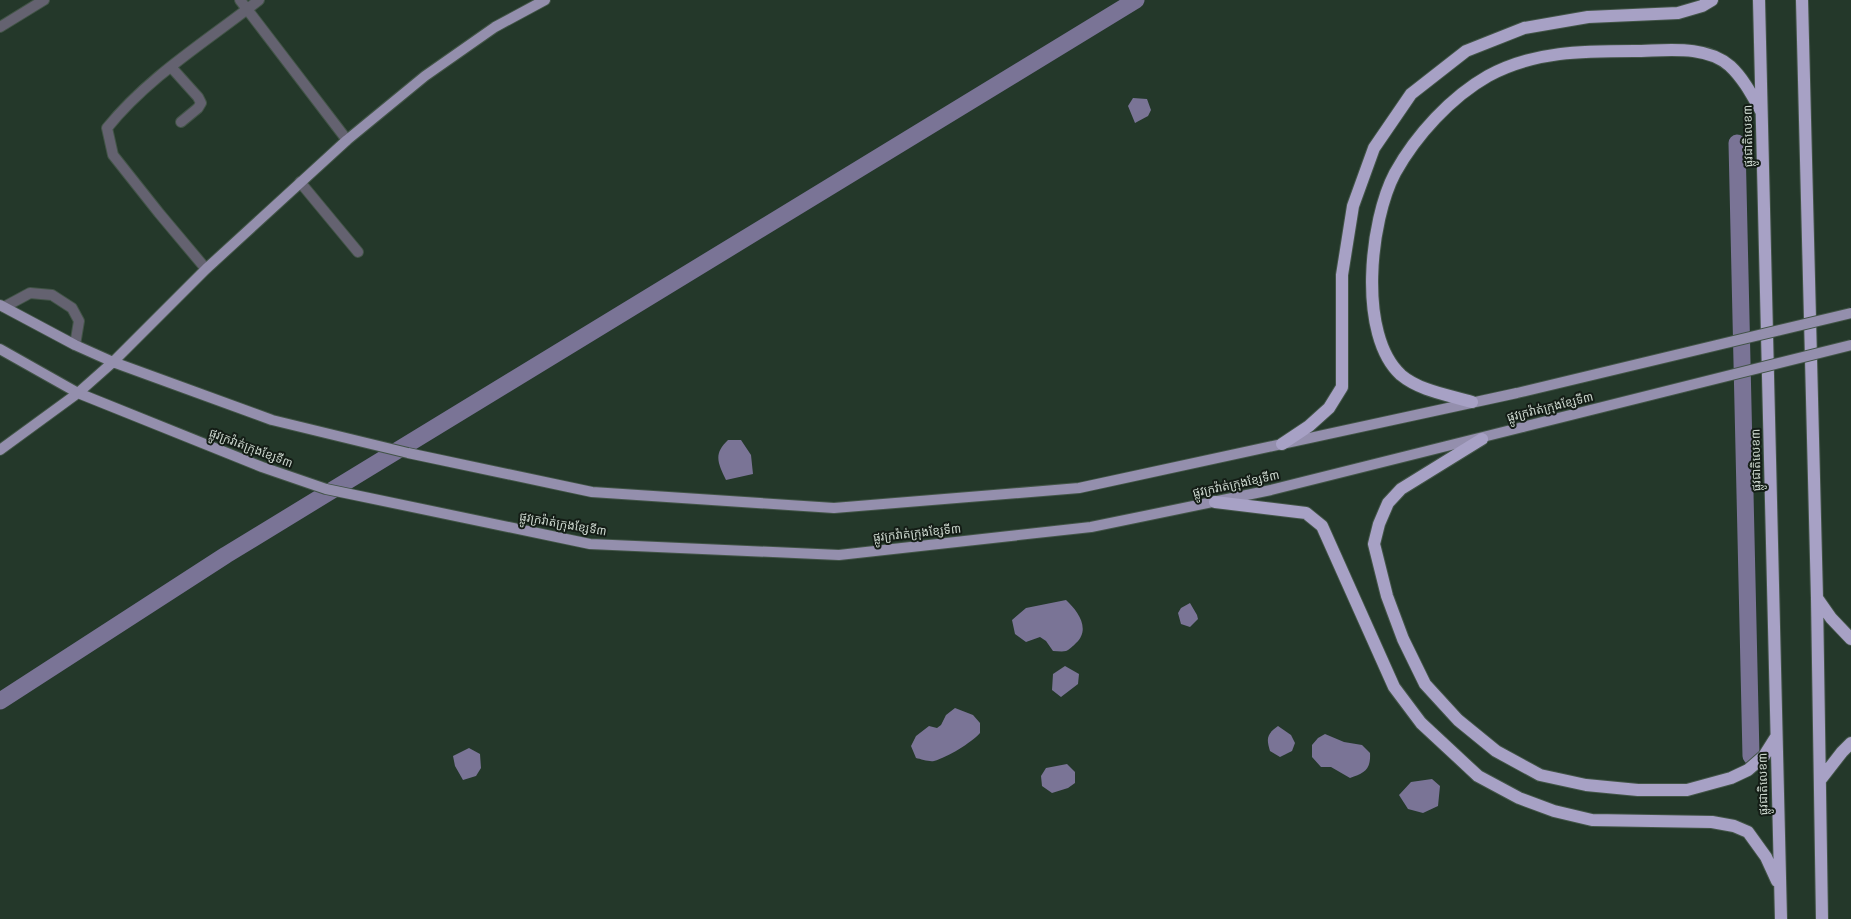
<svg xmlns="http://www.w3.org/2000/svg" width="1851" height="919" viewBox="0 0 1851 919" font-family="Jost,'Noto Sans Khmer',sans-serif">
<rect width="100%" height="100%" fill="#24382a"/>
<path fill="#7a7496" d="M1133,98L1147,99L1151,110L1148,116L1135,123L1128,106Z
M728,440H741L751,455L753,474L726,480C718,463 713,454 728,440Z
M1066,600C1078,611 1091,629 1076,643C1073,646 1069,650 1066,651C1062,652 1057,651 1053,651L1046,641L1040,637L1026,642L1015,634L1012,620L1026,608Z
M1190,603L1197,615L1198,619L1190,627L1181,624L1178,613L1181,608Z
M1065,666L1079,674L1078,684L1061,697L1052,690L1053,674Z
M955,708L973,715L980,723V733C971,743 948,757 934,761C929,762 921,759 916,758L911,746L916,736L929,726L937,728L941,725L946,715Z
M1278,726L1291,735L1295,743L1292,751L1280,757L1270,751C1266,738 1267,734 1278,726Z
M1325,734L1344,742L1362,745L1370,753C1371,770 1364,773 1350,778L1331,767H1321L1312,757V745L1318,738Z
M469,748L480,754L481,768L476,776L463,780L455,766L453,756Z
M1067,764L1075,772V783L1068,788L1052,793L1042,786L1041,776L1046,768Z
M1432,779L1440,786L1438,806L1423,813L1408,809L1399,795L1411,782Z"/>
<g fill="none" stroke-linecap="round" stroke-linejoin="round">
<path stroke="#7a7496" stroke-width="17" d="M1737,143L1751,756
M0,701L226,555L1136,0"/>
<g stroke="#425447" stroke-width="12">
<path id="minor" d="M240,0L347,140
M0,27L44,0
M171,67L198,97L201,103L198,108L181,122
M300,182L358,252
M206,269L159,213L113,155L107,128C149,76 207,41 259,0
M4,307L30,293L52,295L72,308L79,321L75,345"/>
</g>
<g stroke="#425447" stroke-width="12">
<path id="major" d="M0,305L75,345L113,362L272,420L408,453L592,492L834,508L1079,488L1517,393
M0,349L78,393L262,467L326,489L590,544L839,555L1091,527L1271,490L1523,427
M0,450L78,393L113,362L206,269L347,140L425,76L495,27L545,0"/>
</g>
<g stroke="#425447" stroke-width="14">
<path id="highway" d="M1759,0L1781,919
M1802,0L1817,598L1822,919
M1472,402C1449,395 1420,391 1401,375C1357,335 1370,220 1395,173C1416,135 1451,97 1488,76C1534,51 1583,51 1634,51C1664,51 1705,44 1730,66C1743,78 1752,95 1761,111
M1482,439L1401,489L1388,503L1379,524L1374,544L1387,596L1403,639L1425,684L1458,720L1496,751L1540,775L1586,785L1638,790H1687L1731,778L1748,770L1764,756L1776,737
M1282,444L1309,426L1329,408L1342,387V275L1353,206L1374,148L1411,94L1466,51L1524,28L1588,17L1678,13L1702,6L1712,0
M1215,502L1306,513L1322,526L1394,687L1421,723L1478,776L1519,798L1554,811L1592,820L1712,822L1734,826L1748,832L1766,857L1777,881
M1817,598L1831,618L1851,639
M1821,779L1842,752L1851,743"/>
</g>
<use href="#minor" stroke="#646270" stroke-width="10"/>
<use href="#major" stroke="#948fad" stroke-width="10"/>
<use href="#highway" stroke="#a7a1c5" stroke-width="12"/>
<g stroke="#425447" stroke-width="12" stroke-linecap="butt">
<path id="major-bridge" d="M1517,393L1851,313
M1523,427L1851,345"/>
</g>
<use href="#major-bridge" stroke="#948fad" stroke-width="10"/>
</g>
<g text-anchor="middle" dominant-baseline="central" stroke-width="4" stroke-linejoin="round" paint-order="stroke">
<g font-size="12" fill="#cad5cc" stroke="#141d16">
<text transform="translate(1748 136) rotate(-91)">ផ្លូវជាតិលេខ៣</text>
<text transform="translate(1550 407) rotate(-14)">ផ្លូវក្រវ៉ាត់ក្រុងខ្សែទី៣</text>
<text transform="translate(251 448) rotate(21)">ផ្លូវក្រវ៉ាត់ក្រុងខ្សែទី៣</text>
<text transform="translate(1756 460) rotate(-91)">ផ្លូវជាតិលេខ៣</text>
<text transform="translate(1236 484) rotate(-12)">ផ្លូវក្រវ៉ាត់ក្រុងខ្សែទី៣</text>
<text transform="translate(563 524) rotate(10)">ផ្លូវក្រវ៉ាត់ក្រុងខ្សែទី៣</text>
<text transform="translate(917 533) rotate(-6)">ផ្លូវក្រវ៉ាត់ក្រុងខ្សែទី៣</text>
<text transform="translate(1763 784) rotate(-91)">ផ្លូវជាតិលេខ៣</text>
</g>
</g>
</svg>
